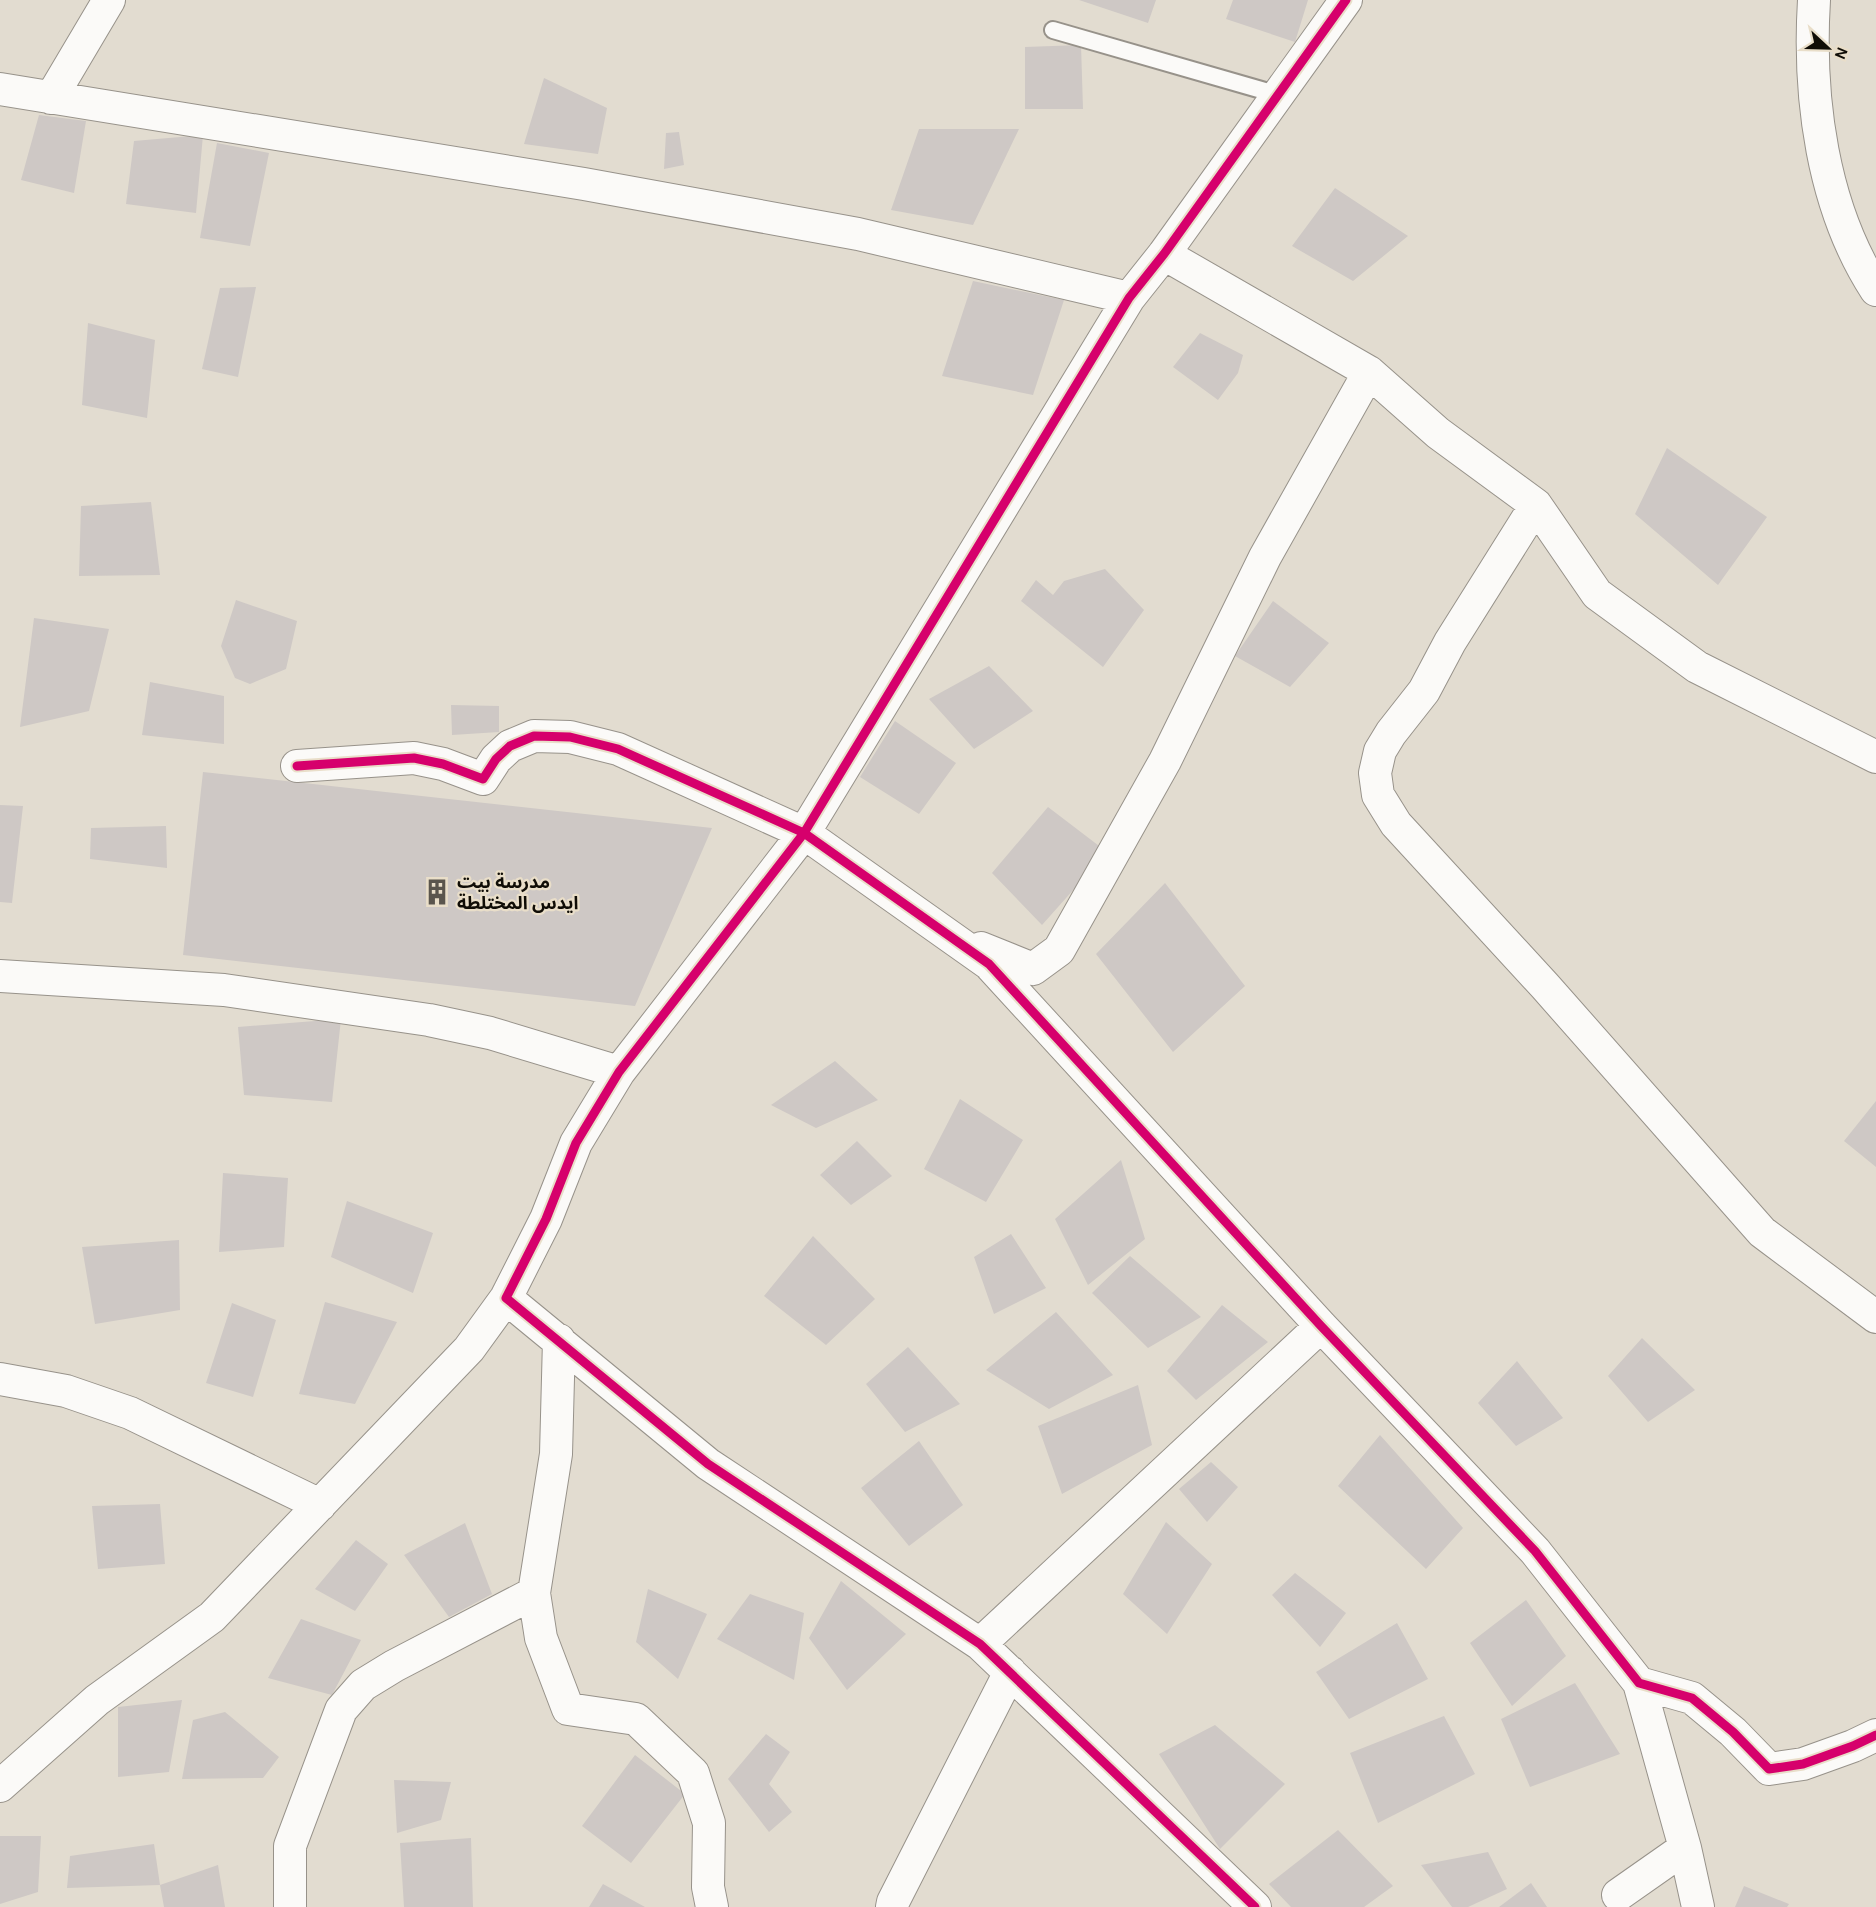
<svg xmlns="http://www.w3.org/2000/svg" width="1876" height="1907" viewBox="0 0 1876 1907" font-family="Karla,'Noto Sans Arabic',sans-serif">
<rect width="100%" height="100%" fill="#e2dcd0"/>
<path fill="#cec8c5" d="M1079,0H1156L1148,23Z
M1233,0H1308L1295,42L1226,19Z
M1081,45L1083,109H1025V47Z
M544,78L607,108L598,154L524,144Z
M39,115L86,121L74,193L21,180Z
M919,129H1019L973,225L891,210Z
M679,132L684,165L664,169L666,133Z
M203,135L196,213L126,204L134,141Z
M217,143L269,153L250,246L200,238Z
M1335,188L1408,236L1353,281L1292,246Z
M973,281L1064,300L1033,395L942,376Z
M256,287L238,377L202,369L220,288Z
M88,323L155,340L147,418L82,405Z
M1200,333L1243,355L1238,373L1218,400L1173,367Z
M1667,448L1767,517L1718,585L1635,514Z
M151,502L160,575L79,576L81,506Z
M1105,569L1144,610L1103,667L1021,601L1036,580L1053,595L1064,581Z
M236,600L297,621L286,669L250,684L235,678L221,646Z
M1273,601L1329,643L1290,687L1235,656Z
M34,618L109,629L89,711L20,727Z
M989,666L1033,711L974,749L929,699Z
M150,682L224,696V744L142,735Z
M451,705L499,706V732L452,735Z
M895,721L956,763L919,814L860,777Z
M203,772L712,828L635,1006L183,955Z
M0,805L23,806L12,903L0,902Z
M1048,807L1107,852L1042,925L992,873Z
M166,826L167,868L90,859L91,828Z
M1165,883L1245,986L1173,1052L1096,954Z
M341,1019L332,1102L244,1095L238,1027Z
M835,1061L878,1100L816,1128L771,1105Z
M960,1099L1023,1140L986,1202L924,1169Z
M1876,1101V1167L1844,1141Z
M857,1141L892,1176L851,1205L820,1175Z
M1121,1160L1145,1239L1088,1285L1055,1219Z
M223,1173L288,1178L284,1247L219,1252Z
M347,1201L433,1233L413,1293L331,1257Z
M1011,1234L1046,1288L994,1314L974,1257Z
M813,1236L875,1299L826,1345L764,1296Z
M179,1240L180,1310L95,1324L82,1247Z
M1130,1256L1201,1317L1148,1348L1092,1293Z
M325,1302L397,1322L355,1404L299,1394Z
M232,1303L276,1320L253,1397L206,1383Z
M1222,1305L1268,1342L1196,1400L1167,1371Z
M1056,1312L1113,1375L1049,1409L986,1370Z
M1642,1338L1695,1390L1648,1422L1608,1376Z
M908,1347L960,1404L905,1432L866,1384Z
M1517,1361L1563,1418L1516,1446L1478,1403Z
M1138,1385L1152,1445L1062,1494L1038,1426Z
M1380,1435L1463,1528L1426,1569L1338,1486Z
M919,1441L963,1505L909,1546L861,1488Z
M1211,1462L1238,1487L1207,1522L1179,1489Z
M160,1504L165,1564L98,1569L92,1506Z
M1166,1522L1212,1564L1167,1634L1123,1594Z
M465,1523L492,1594L449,1617L404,1555Z
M356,1540L388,1564L355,1611L315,1589Z
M1295,1573L1346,1613L1320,1647L1272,1595Z
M841,1581L906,1634L847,1690L809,1638Z
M648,1589L707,1614L678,1679L636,1642Z
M750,1594L804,1613L794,1680L717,1639Z
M1526,1600L1566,1656L1512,1706L1470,1643Z
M301,1619L361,1640L332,1695L268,1678Z
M1397,1623L1428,1679L1349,1719L1316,1672Z
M1575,1683L1620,1754L1530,1787L1501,1719Z
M182,1700L169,1772L118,1777V1707Z
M225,1712L279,1757L263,1778L182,1779L193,1720Z
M1444,1716L1475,1774L1378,1823L1350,1753Z
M1215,1725L1285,1784L1220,1849L1159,1754Z
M766,1734L790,1752L769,1784L792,1812L769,1832L728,1779Z
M635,1755L685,1794L631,1863L582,1826Z
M394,1780L451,1782L441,1820L397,1833Z
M1338,1830L1393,1886L1364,1907H1291L1269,1884Z
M0,1836H41L38,1892L0,1904Z
M471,1838L473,1907H404L400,1843Z
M154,1844L160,1885L67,1888L70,1856Z
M1488,1852L1507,1889L1468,1907H1452L1421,1865Z
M218,1865L225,1907H164L160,1885Z
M1531,1883L1547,1907H1499Z
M603,1884L645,1907H589Z
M1744,1886L1789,1904L1787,1907H1735Z"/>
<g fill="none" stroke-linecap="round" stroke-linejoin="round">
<g stroke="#97928a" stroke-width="20">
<path id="lane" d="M1053,30L1279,95"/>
</g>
<g stroke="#97928a" stroke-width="34">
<path id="street" d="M1814,0C1808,97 1822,207 1876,290
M0,89L584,184L858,234L1129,298
M51,98L109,0
M1164,254L1369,372L1438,433L1536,505L1597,594L1697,667L1876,757
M1536,505L1450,642L1424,691L1391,733L1380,751L1375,773L1378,795L1396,824L1545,986L1762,1232L1876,1317
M297,766L414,758L443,764L483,779L496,759L510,746L534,736L570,737L618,749L804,833L989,964L1321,1326L1535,1551L1639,1683L1692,1698L1733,1732L1769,1769L1803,1764L1853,1746L1876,1735
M982,950L981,948L1033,969L1059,950L1165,761L1265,557L1369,372
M0,976L224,990L429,1020L490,1033L619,1072
M0,1379L66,1391L130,1413L320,1505
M534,1593L541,1638L568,1709L636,1719L693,1773L709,1823L708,1887L712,1907
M980,1644L1321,1326
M1639,1683L1685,1848L1698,1907
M0,1786L97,1700L212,1617L469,1349L506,1298
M1618,1895L1685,1848
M290,1907V1846L341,1710L363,1685L394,1666L534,1593L556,1454L559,1340
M892,1907L893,1902L1010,1672
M1255,1907L980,1644L708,1464L506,1298L546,1219L576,1143L619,1072L804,833L1129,298L1164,254L1346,0"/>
</g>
<use href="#lane" stroke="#fbfaf8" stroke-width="16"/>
<use href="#street" stroke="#fbfaf8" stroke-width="32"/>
<g stroke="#e9dec9" stroke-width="13">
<path id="cycleway" d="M297,766L414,758L443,764L483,779L496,759L510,746L534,736L570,737L618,749L804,833L989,964L1321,1326L1535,1551L1639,1683L1692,1698L1733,1732L1769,1769L1803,1764L1853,1746L1876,1735
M1255,1907L980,1644L708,1464L506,1298L546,1219L576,1143L619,1072L804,833L1129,298L1164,254L1346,0"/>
</g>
<use href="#cycleway" stroke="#d6006c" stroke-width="9"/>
</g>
<defs>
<g id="building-bare" transform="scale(2.07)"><path d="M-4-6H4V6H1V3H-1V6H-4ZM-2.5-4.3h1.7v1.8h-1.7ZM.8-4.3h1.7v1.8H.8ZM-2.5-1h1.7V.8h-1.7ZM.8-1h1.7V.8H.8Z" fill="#5a554d" stroke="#e9dec9" stroke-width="2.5" paint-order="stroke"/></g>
</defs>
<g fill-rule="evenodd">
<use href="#building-bare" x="437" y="892"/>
</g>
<g text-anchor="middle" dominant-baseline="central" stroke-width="4.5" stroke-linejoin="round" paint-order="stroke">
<g font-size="18" font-weight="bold" fill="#100d06" stroke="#e9dec9" text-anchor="start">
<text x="457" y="882">مدرسة بيت<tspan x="457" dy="21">ايدس المختلطة</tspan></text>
</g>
</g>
<g transform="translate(1828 48) rotate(112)" stroke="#e9dec9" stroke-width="4.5" paint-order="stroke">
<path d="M0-4.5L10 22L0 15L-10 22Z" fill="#100d06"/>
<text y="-9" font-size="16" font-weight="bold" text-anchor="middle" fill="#100d06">N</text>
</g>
</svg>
